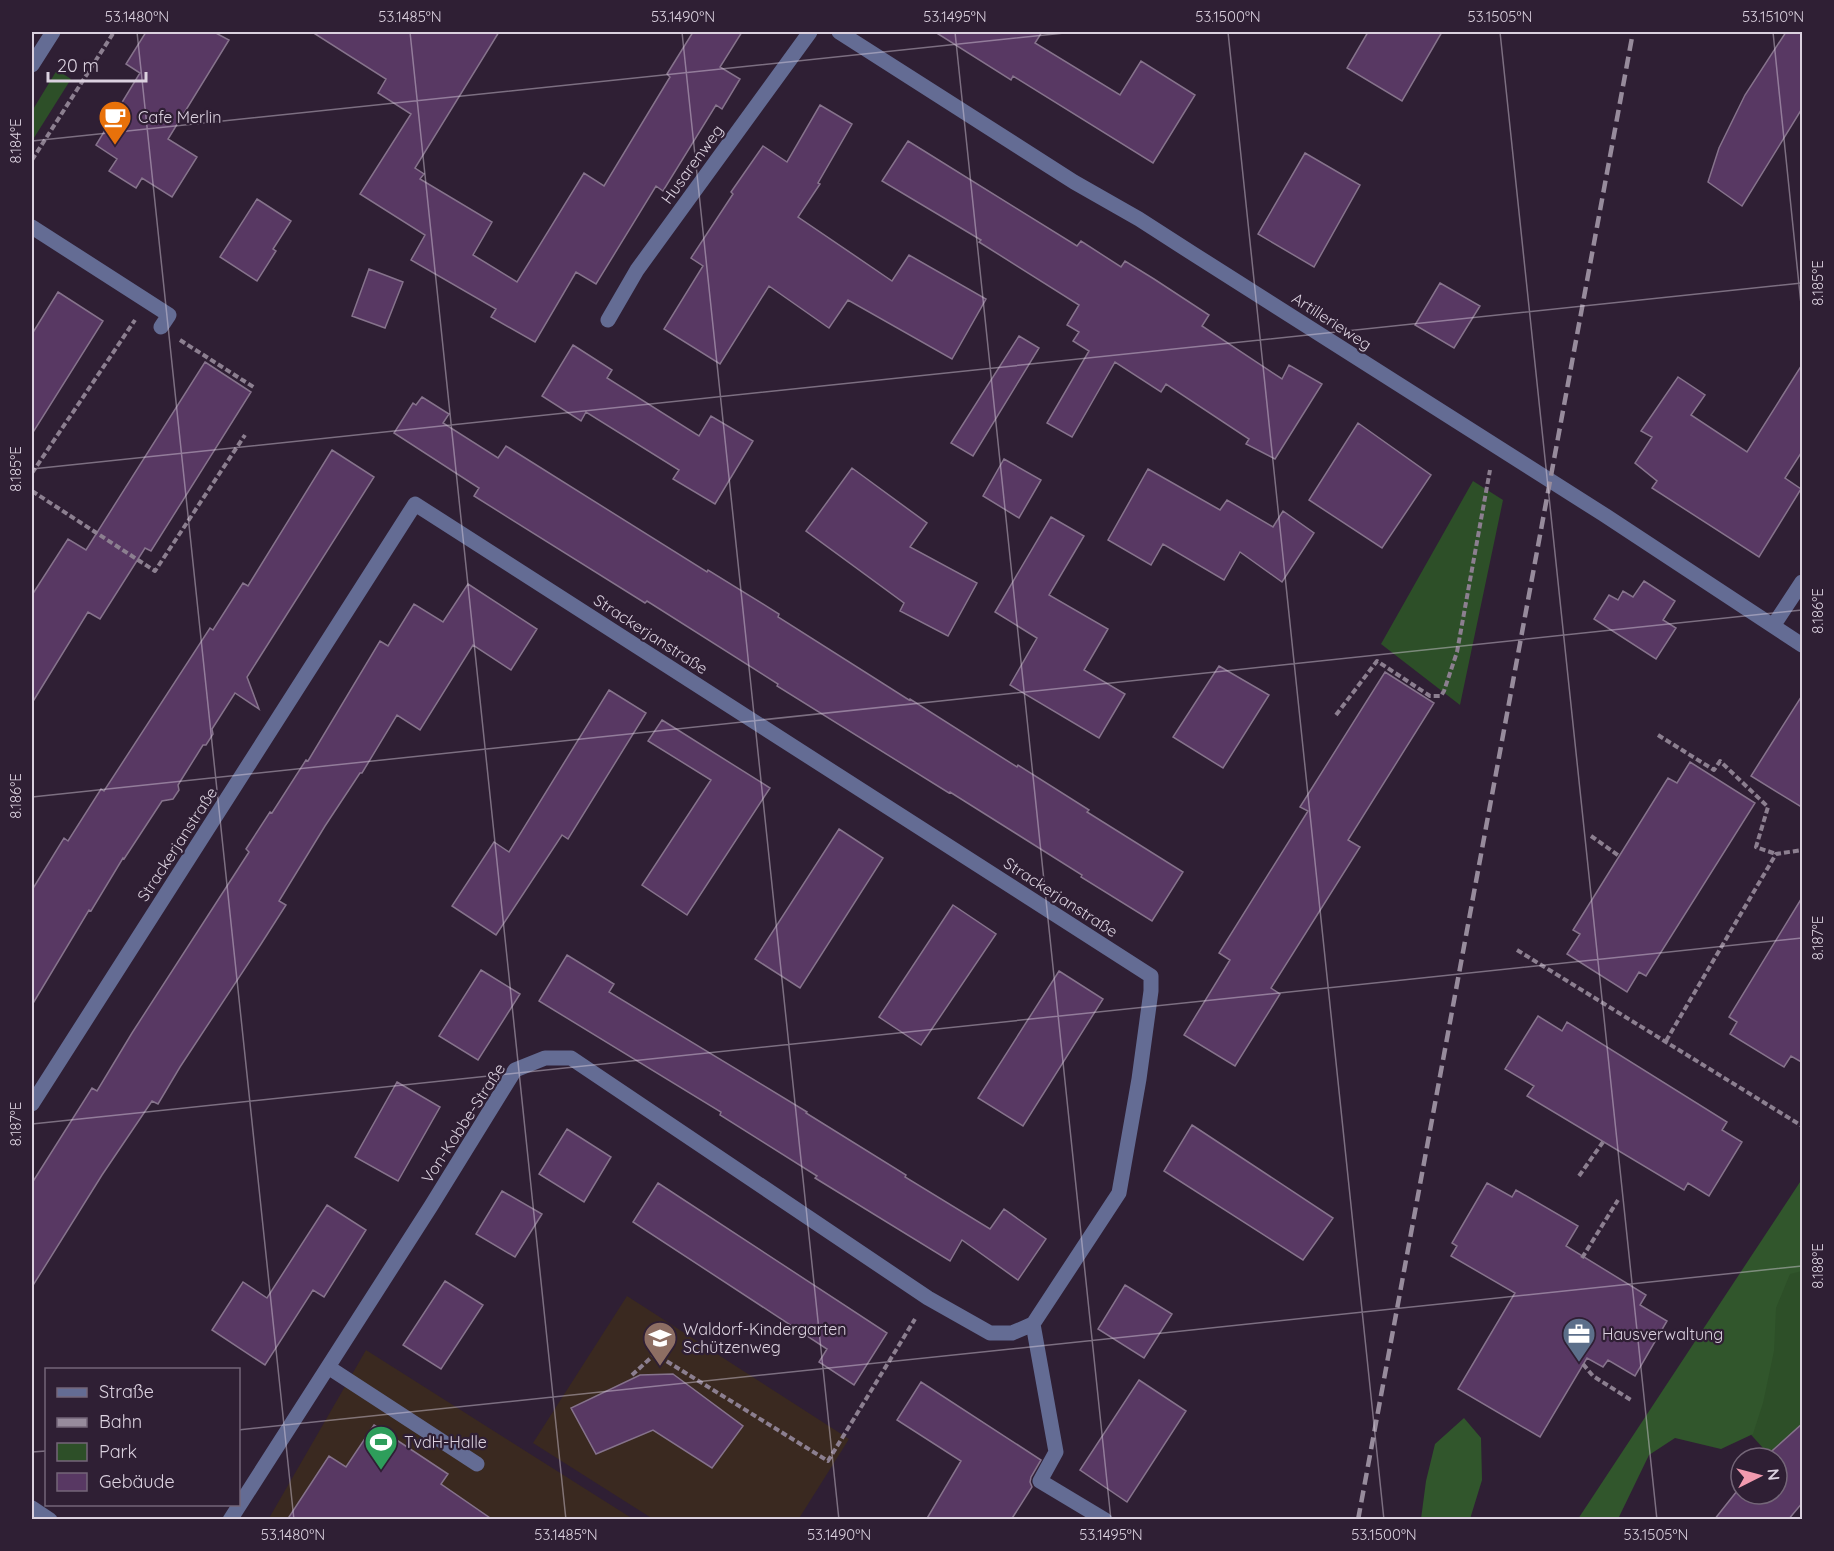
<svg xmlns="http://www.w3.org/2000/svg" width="1834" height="1551" viewBox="0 0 1834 1551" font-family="Quicksand,sans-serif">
<rect width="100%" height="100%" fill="#2f1f34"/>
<path fill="#3a2920" d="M627,1296L849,1439L798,1520L653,1519L533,1443Z
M366,1350L633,1519L268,1520Z"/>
<path fill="#2d4f28" d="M57,70L71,79L32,141V111Z
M1473,481L1503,500L1460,705L1381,644Z
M1802,1220V1423L1777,1458H1772L1699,1377Z"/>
<path fill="#31562c" d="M1802,1179V1271L1790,1274L1776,1308L1774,1351L1763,1403L1753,1434L1721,1449L1675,1438L1649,1455L1618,1519H1578Z
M1464,1418L1481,1438L1482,1480L1470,1519H1421L1426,1481L1435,1444Z"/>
<path fill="#583863" stroke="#86738c" stroke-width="1.5" d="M146,32H214L229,40L168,139L197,157L172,197L142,178L136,188L109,171L117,159L96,145L140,73L126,64Z
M312,32H499L415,168L424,174L420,179L492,222L473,255L517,282L584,173L604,186L670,77L667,74L693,32H742L720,67L740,79L722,109L716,105L663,191L656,186L596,284L576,272L535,342L491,317L496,309L411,260L425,235L360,194L411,114L378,93L386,79Z
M935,32H1042L1035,43L1120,95L1141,61L1195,95L1153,163L1013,76L1011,80Z
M1368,32H1442L1402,101L1347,68Z
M1786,32H1803V107L1742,206L1708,182L1719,148L1745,95Z
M820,105L852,124L818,183L820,184L798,217L892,281L909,255L986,299L952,359L848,300L829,328L769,286L720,364L664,329L703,266L691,258L733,194L731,192L763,146L787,162Z
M908,141L1077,246L1081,241L1121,267L1125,261L1154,279L1209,315L1202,326L1282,379L1289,365L1322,384L1275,459L1246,444L1249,439L1166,384L1161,392L1115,362L1072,437L1047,423L1089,351L1073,341L1079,332L1067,325L1079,305L979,242L981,240L882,181Z
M1305,153L1360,185L1314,267L1258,234Z
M257,199L291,221L273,249L276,251L257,281L220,257Z
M369,269L403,282L385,328L352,316Z
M1440,283L1480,306L1454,348L1415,325Z
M58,292L103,321L32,434V334Z
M1019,336L1039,348L973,456L951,443Z
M573,345L612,370L607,378L699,436L711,416L753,441L715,504L673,479L679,470L586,412L581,421L542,396Z
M205,362L251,392L151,551L145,548L100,619L88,612L32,703V595L68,539L86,550Z
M1803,363V450L1785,478L1801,489L1759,557L1652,488L1657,481L1635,463L1652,437L1641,431L1678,377L1705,395L1691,415L1747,452Z
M422,397L449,414L443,423L498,458L506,446L707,572L708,570L779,614L778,617L909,700L910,699L1017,767L1018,765L1089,810L1087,812L1183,872L1152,921L1081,877L1082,875L950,792L949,793L777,686L778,684L647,601L645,603L474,496L479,488L394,433L413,403L416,405Z
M1358,423L1431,475L1382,548L1309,500Z
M332,450L374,477L247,677L259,709L235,693L212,729L213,734L206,745H203L178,785L179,790L173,799L162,801L124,859L123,858L91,911L89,910L32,1005V890L64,838L68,841L101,789L104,791L210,628L213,630L243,583L248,586Z
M1004,459L1041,480L1019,518L983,496Z
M852,468L927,523L910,547L977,583L948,636L900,611L904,603L806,531Z
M1148,469L1220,510L1227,500L1273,527L1283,511L1314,533L1282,582L1240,552L1224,580L1163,544L1151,565L1108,540Z
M1051,517L1084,536L1049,595L1108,629L1084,670L1125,694L1099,738L1010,685L1037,638L995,612Z
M1644,581L1675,601L1663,620L1676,628L1656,659L1594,619L1609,595L1618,600L1623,591L1633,597Z
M468,584L537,629L511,670L473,645L420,730L397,715L362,773H360L325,826L279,901L286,905L261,944L180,1067L158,1104L152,1101L102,1175L32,1287V1183L92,1088L97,1091L132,1033L249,852L246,849L270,812L272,813L306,760L308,761L380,641L388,646L414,604L443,622Z
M1219,666L1269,695L1223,768L1173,737Z
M1385,672L1434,703L1348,840L1360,847L1271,988L1280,994L1235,1066L1184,1035L1230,960L1219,953L1308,811L1300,807Z
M609,690L646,713L568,839L562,835L496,935L452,906L494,842L509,852Z
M1803,694V808L1751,776Z
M662,720L770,788L687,915L642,885L711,780L648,741Z
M1690,762L1755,803L1646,976L1639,972L1627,992L1567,954L1580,934L1573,930L1668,778L1677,783Z
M839,829L883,858L800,988L755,959Z
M1803,896V1063L1791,1056L1784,1067L1730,1034L1737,1022L1729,1017Z
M953,905L996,934L921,1045L879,1017Z
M567,955L614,984L609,992L807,1112L806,1113L906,1175L905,1177L990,1229L1004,1209L1046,1239L1018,1280L962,1240L950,1261L815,1178L817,1176L720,1115L721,1112L539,1001Z
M481,970L520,994L478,1060L439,1036Z
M1059,971L1103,999L1023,1126L978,1098Z
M1538,1016L1562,1031L1567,1022L1727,1122L1722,1130L1742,1142L1709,1196L1688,1183L1684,1190L1527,1096L1534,1086L1505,1069Z
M397,1082L440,1107L398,1181L355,1157Z
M1192,1125L1333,1218L1303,1260L1164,1171Z
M567,1129L611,1157L584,1202L539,1174Z
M658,1183L887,1333L854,1385L819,1362L827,1349L633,1222Z
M1487,1183L1512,1197L1516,1190L1578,1226L1566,1246L1646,1295L1640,1305L1667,1321L1635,1376L1608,1360L1603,1367L1587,1358L1540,1437L1458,1389L1515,1293L1451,1256L1457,1246L1452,1243Z
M502,1191L542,1214L515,1257L476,1234Z
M327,1205L366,1230L324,1297L313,1290L265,1365L212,1330L243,1282L267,1298Z
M445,1281L483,1305L441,1369L403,1345Z
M1125,1285L1172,1314L1144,1358L1098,1329Z
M673,1374L743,1426L712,1468L653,1430L596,1454L571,1408L640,1375Z
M1139,1380L1186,1411L1127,1502L1080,1470Z
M921,1382L1041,1460L1031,1477L1030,1482L1032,1487L1011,1520H926L961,1461L897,1420Z
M1803,1423V1502L1788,1520H1714L1741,1486V1494H1777V1458H1764Z
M374,1425L448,1474L441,1484L493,1520H287L329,1456L346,1467Z"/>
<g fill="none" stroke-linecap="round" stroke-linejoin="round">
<path stroke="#8c7f90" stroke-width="4" stroke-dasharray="6 3" stroke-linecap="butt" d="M32,160L114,32
M180,340L255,388
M32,473L135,320
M32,491L155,571L245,435
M1336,715L1377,661L1430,696H1441L1444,691L1457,652L1490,470
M1658,735L1714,770L1720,761L1768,807L1756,847L1776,854
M1591,836L1619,856
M1517,950L1802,1126
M1666,1041L1776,854L1802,850
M1579,1176L1603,1142
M1582,1258L1618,1200
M1583,1364L1593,1376L1631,1400
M632,1375L655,1354L828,1461L915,1319"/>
<path stroke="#646c94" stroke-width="15" d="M839,32L1074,182L1139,219L1195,255L1603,514L1802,645
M32,65L53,32
M32,227L169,315L161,327
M608,320L637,270L810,32
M1773,626L1802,582
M32,1104L415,504L1151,976V991L1139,1079L1119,1193L1033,1324
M1033,1324L1056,1452L1040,1481L1105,1520
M328,1367L477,1464
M32,1508L50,1520
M230,1520L431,1206L515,1070L545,1058H571L928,1298L990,1333H1012L1033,1324"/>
<path stroke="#978b9c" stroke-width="4.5" stroke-dasharray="12 6" stroke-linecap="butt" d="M1358,1520L1633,32"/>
</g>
<path fill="none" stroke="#dbd1df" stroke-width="1.5" stroke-opacity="0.45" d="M137,32L294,1520M410,32L566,1520M682,32L839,1520M955,32L1111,1520M1228,32L1384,1520M1500,32L1657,1520M1773,32L1802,314M32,141L1074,32M32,469L1802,283M32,797L1802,610M32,1124L1802,938M238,1430L1802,1266M32,1452L46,1451"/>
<defs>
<g id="cafe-pin" transform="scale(1.725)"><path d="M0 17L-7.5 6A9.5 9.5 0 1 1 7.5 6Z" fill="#e8710a" stroke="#2f1f34"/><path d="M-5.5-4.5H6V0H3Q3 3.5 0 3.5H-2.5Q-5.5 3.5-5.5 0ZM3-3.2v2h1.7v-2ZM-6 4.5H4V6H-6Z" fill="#fff"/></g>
<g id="office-pin" transform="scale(1.725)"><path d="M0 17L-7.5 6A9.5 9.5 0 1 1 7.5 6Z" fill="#5c6f8a" stroke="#2f1f34"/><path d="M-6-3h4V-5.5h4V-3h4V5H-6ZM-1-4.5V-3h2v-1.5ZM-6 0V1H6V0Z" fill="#fff"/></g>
<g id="school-pin" transform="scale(1.725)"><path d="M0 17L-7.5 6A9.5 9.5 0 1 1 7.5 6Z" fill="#8d6e63" stroke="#2f1f34"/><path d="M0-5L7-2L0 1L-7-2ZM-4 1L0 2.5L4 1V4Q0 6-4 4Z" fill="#fff"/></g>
<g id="stadium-pin" transform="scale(1.725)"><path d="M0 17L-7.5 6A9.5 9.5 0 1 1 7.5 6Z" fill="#2e9e5b" stroke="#2f1f34"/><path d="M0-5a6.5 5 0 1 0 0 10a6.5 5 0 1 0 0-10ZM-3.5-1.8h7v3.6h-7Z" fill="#fff"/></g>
</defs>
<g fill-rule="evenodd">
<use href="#cafe-pin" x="115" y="117"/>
<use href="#office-pin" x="1579" y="1334"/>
<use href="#school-pin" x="660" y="1338"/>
<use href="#stadium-pin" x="381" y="1442"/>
</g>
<g text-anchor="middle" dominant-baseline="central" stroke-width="4.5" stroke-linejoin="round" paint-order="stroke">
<g font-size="16" fill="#dbd1df" stroke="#2f1f34" text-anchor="start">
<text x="138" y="117">Cafe Merlin</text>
<text x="683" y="1329">Waldorf-Kindergarten<tspan x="683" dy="18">Schützenweg</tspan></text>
<text x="1602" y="1334">Hausverwaltung</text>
<text x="404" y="1442">TvdH-Halle</text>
</g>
<g font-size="16" fill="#dbd1df" stroke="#2f1f34">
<text transform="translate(692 164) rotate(-54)">Husarenweg</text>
<text transform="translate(1332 321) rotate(33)">Artillerieweg</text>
<text transform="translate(651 634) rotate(33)">Strackerjanstraße</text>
<text transform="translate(177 844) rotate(-57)">Strackerjanstraße</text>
<text transform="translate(1061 897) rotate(33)">Strackerjanstraße</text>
<text transform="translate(463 1123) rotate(-57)">Von-Kobbe-Straße</text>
</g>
</g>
<rect width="1834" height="1551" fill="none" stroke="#2f1f34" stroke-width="66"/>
<rect x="45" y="1368" width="195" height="138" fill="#2f1f34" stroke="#746678" stroke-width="1.5"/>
<rect x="57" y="1388" width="30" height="9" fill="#646c94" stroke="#746678" stroke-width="1.5"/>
<text x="99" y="1398" font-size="18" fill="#dbd1df">Straße</text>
<rect x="57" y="1418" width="30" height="9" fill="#978b9c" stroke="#746678" stroke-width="1.5"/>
<text x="99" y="1428" font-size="18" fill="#dbd1df">Bahn</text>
<rect x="57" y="1443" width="30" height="18" fill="#2d4f28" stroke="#746678" stroke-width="1.5"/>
<text x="99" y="1458" font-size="18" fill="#dbd1df">Park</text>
<rect x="57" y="1473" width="30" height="18" fill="#583863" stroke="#746678" stroke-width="1.5"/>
<text x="99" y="1488" font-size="18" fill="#dbd1df">Gebäude</text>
<g transform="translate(1759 1476) rotate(84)"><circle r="28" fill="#2f1f34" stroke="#746678" stroke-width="1.5"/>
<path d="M0-4.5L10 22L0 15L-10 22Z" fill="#f29aaf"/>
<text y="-9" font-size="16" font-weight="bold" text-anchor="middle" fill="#dbd1df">N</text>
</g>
<path d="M48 72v9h98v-9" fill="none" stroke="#dbd1df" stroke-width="3"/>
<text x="57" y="72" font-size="18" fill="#dbd1df" stroke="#2f1f34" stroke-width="4.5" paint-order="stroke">20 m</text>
<rect x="33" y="33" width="1768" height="1485" fill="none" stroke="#dbd1df" stroke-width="2"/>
<g font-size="15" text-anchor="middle" fill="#dbd1df">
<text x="137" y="22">53.1480°N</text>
<text x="410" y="22">53.1485°N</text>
<text x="683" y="22">53.1490°N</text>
<text x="955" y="22">53.1495°N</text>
<text x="1228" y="22">53.1500°N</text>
<text x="1500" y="22">53.1505°N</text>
<text x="1773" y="22">53.1510°N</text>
<text transform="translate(16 141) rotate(-90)" y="5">8.184°E</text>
<text transform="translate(1818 283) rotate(-90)" y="5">8.185°E</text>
<text transform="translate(16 469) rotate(-90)" y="5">8.185°E</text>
<text transform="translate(1818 611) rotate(-90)" y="5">8.186°E</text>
<text transform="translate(16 796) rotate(-90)" y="5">8.186°E</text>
<text transform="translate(1818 938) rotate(-90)" y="5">8.187°E</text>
<text transform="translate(16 1124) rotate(-90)" y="5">8.187°E</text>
<text transform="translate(1818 1266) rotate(-90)" y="5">8.188°E</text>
<text x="293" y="1540">53.1480°N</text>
<text x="566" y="1540">53.1485°N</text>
<text x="839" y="1540">53.1490°N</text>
<text x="1111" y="1540">53.1495°N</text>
<text x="1384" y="1540">53.1500°N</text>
<text x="1656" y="1540">53.1505°N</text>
</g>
</svg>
